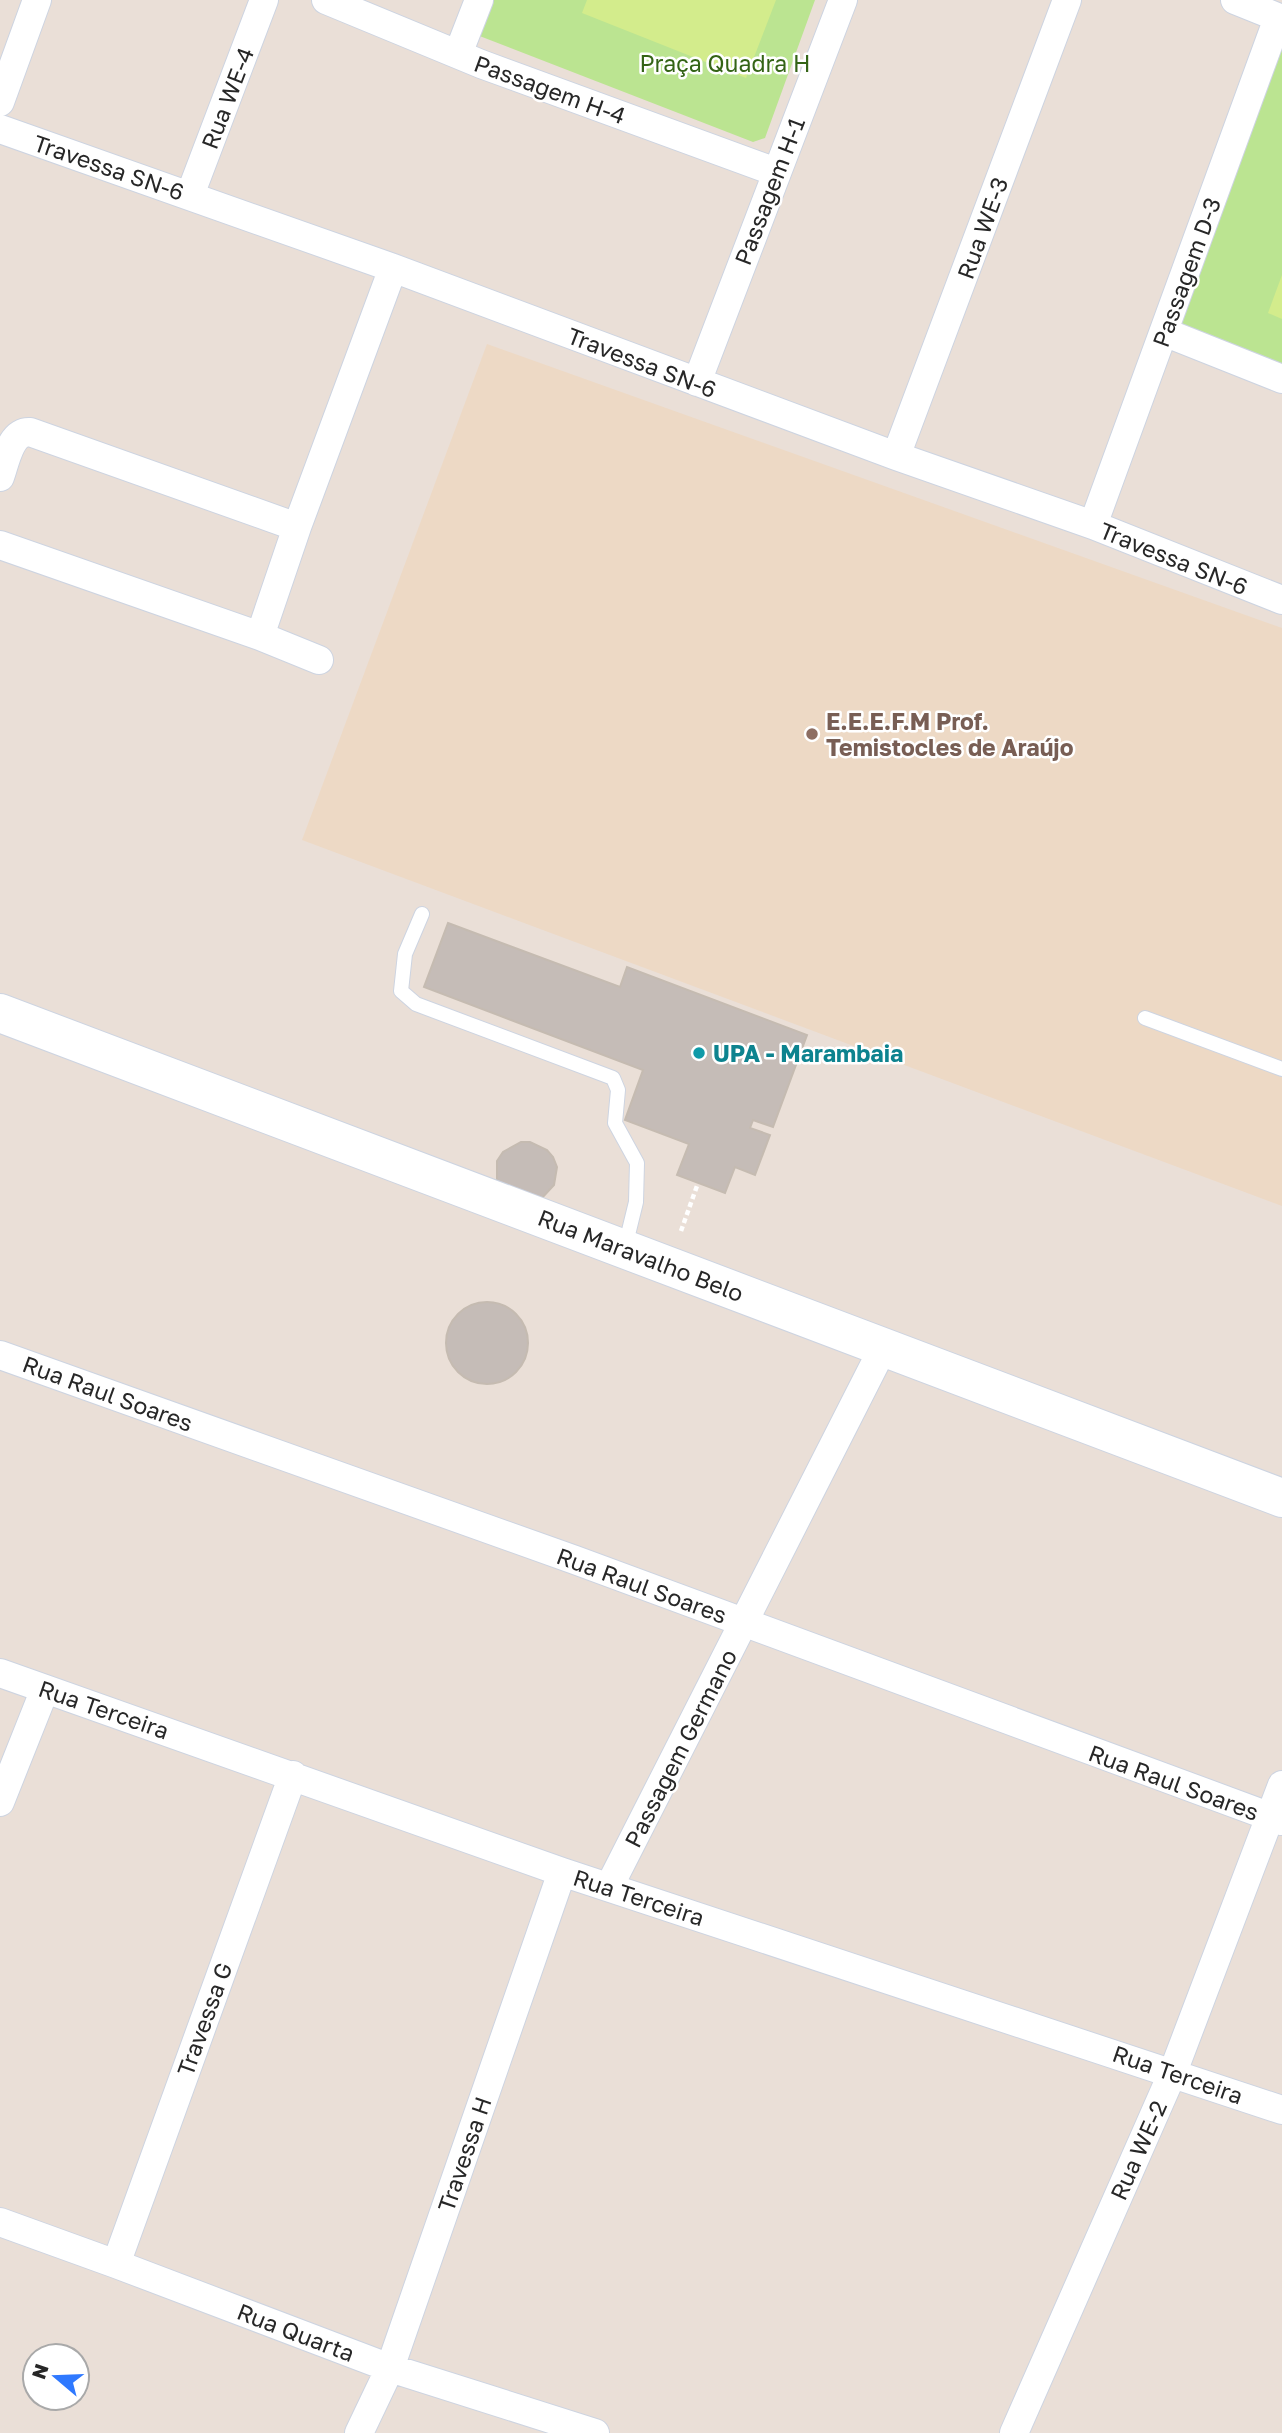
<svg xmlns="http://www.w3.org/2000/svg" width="1282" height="2433" viewBox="0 0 1282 2433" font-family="'Golos Text',sans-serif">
<rect width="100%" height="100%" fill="#eadfd7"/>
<path fill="#edd9c5" d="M487,344L1282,628V1206L302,840Z"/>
<path fill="#bbe491" d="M488,0H815L765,138L753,142L477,35Z
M1282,19V379L1164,332Z"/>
<path fill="#d3ec8c" d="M587,0H776L746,78L582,13Z
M1282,275V319L1268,313Z"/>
<path fill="#c5bcb7" stroke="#c5bbb1" stroke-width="2" d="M448,923L620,987L627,967L807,1035L773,1127L753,1120L750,1128L770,1135L755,1175L735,1167L725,1193L677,1175L689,1144L625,1120L643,1070L424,987Z
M521,1142H530L547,1150L553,1157L557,1167L554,1185L540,1200L497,1182V1161L503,1152Z
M446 1343a41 41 0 1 1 82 0a41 41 0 1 1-82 0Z"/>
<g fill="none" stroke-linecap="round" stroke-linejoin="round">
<g stroke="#cdd4e1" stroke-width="16">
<path id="lane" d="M422,914L405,954L401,991L416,1004L613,1078L618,1090L615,1123L637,1163L636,1202L625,1247
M1145,1018L1282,1069"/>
</g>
<g stroke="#cdd4e1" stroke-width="30">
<path id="street" d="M326,0L481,64L776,172
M1235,0L1282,19
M458,54L479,0
M0,102L37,0
M0,129L393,268L896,456L1093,525L1282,600
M190,195L264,0
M1164,332L1282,379
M697,382L843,0
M896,456L1067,0
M0,477C6,461 10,431 30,432L297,527
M1093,525L1278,18
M0,545L260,636L319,660
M260,636L297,527L393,268
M0,1355L575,1560L1282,1821
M0,1673L562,1872L1282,2110
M0,1802L45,1689
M609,1887L884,1346
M0,2222L116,2264L390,2368L595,2433
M116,2264L293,1775
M359,2433L390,2368L562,1872
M1014,2433L1173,2072L1282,1785"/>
</g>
<g stroke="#cdd4e1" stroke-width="40">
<path id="secondary" d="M0,1013L1282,1498"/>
</g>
<path stroke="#fff" stroke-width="4.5" stroke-dasharray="5 3.5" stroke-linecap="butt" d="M681,1231L698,1183"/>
<use href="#lane" stroke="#fff" stroke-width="14"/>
<use href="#street" stroke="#fff" stroke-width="28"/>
<use href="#secondary" stroke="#fff" stroke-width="38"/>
</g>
<circle fill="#8d6e63" stroke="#fff" stroke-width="2.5" cx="812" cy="734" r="7"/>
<circle fill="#0f9aa8" stroke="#fff" stroke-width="2.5" cx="699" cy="1053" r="7"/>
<g text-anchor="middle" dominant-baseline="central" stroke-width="5" stroke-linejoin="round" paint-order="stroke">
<g font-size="23" fill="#346416" stroke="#fff">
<text x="725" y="63">Praça Quadra H</text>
</g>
<g font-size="23" fill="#272727" stroke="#fff">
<text transform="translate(550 89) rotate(20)">Passagem H-4</text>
<text transform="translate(227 98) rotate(-69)">Rua WE-4</text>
<text transform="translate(109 167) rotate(19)">Travessa SN-6</text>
<text transform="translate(769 191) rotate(-69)">Passagem H-1</text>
<text transform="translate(982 228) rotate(-70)">Rua WE-3</text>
<text transform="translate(1186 272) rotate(-70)">Passagem D-3</text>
<text transform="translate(642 362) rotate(21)">Travessa SN-6</text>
<text transform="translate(1174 558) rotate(22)">Travessa SN-6</text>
<text transform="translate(641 1255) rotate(21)">Rua Maravalho Belo</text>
<text transform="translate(108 1393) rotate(20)">Rua Raul Soares</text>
<text transform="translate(642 1585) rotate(20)">Rua Raul Soares</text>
<text transform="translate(104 1709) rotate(19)">Rua Terceira</text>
<text transform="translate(680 1748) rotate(-63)">Passagem Germano</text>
<text transform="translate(1174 1782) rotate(20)">Rua Raul Soares</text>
<text transform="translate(639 1897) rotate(18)">Rua Terceira</text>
<text transform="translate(204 2019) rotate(-70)">Travessa G</text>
<text transform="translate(1178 2074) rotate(19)">Rua Terceira</text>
<text transform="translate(1138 2150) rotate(-66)">Rua WE-2</text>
<text transform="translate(464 2154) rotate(-71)">Travessa H</text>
<text transform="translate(296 2332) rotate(21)">Rua Quarta</text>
</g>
<g font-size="23" font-weight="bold" fill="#785e54" stroke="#fff" text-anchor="start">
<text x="826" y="721">E.E.E.F.M Prof.<tspan x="826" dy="26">Temistocles de Araújo</tspan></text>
</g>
<g font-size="23" font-weight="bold" fill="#0d838f" stroke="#fff" text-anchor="start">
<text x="713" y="1053">UPA - Marambaia</text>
</g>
</g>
<g transform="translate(56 2377) rotate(289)"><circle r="33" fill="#ffffff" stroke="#a9a9a9" stroke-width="2"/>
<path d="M0-5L12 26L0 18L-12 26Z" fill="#2f79ff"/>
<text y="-10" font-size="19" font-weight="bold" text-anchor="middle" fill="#272727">N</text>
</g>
</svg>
